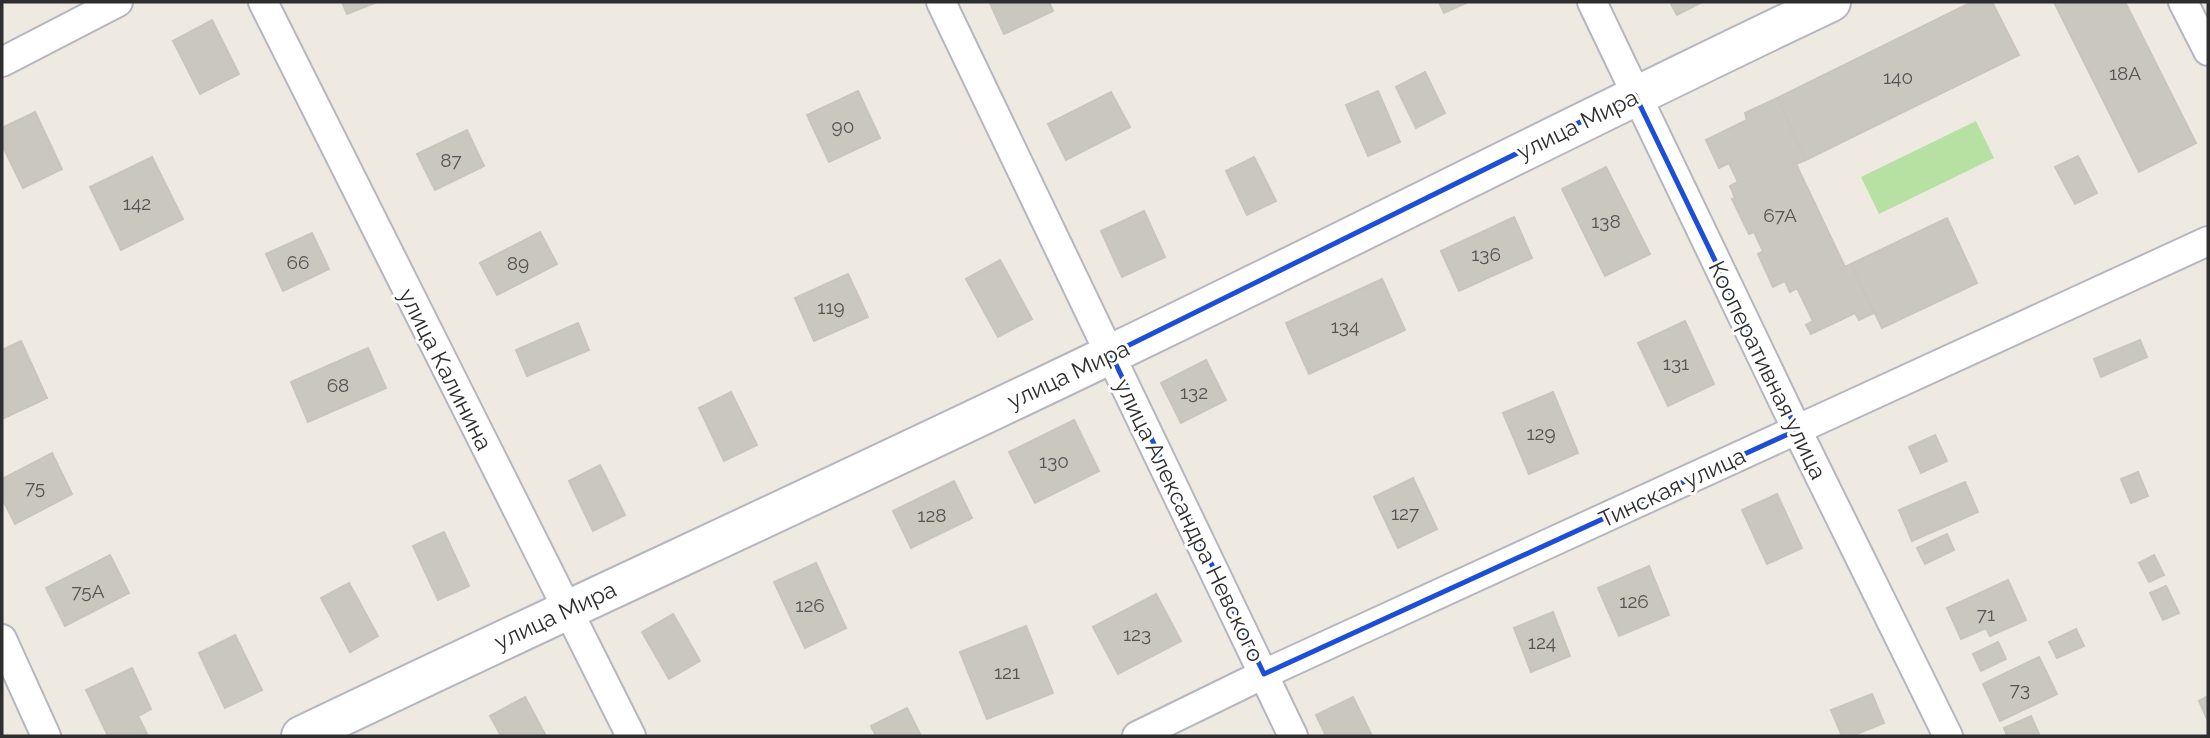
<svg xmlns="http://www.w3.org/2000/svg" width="2210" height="738" viewBox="0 0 2210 738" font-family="Raleway,sans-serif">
<rect width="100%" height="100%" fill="#eee9e1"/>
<path fill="#b6e1a2" d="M1976,121L1994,158L1879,214L1861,177Z"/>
<path fill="#cac7bf" stroke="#cac5bb" stroke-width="2" d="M342,2H377L347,14Z
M993,2H1049L1053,11L1004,34L990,3Z
M1439,2H1468L1444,13Z
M1670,2H1702L1677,15Z
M1972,2H1992L2019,55L1806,160L1777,98Z
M2054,2H2125L2196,143L2139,172Z
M212,20L239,74L200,94L173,41Z
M1425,72L1445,113L1416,128L1396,87Z
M858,91L880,138L829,162L807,115Z
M1378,91L1400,142L1368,156L1346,105Z
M1111,92L1130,127L1066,160L1048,124Z
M1777,98L1806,160L1796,164L1845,267L1851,264L1874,313L1859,320L1855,313L1811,334L1806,325L1813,321L1797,288L1790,292L1785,281L1773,287L1758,254L1763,251L1754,232L1749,234L1732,199L1735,198L1730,186L1738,182L1729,163L1719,168L1706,140L1747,120L1745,113Z
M35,112L62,169L23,188L2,145V128Z
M467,130L484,166L435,190L417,154Z
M2078,156L2097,193L2075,204L2055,167Z
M152,157L183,219L121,250L90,187Z
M1254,157L1276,201L1247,215L1226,171Z
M1606,167L1650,254L1605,276L1562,189Z
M1144,211L1165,257L1122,277L1101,231Z
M1514,217L1532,258L1459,291L1441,251Z
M1947,218L1977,283L1882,328L1851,264Z
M540,232L557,264L497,295L480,263Z
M312,233L329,269L283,291L266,254Z
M1000,260L1032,319L998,337L966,279Z
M848,274L868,317L814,341L795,298Z
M1382,279L1405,330L1309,374L1286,323Z
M1685,321L1714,384L1668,406L1638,343Z
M578,323L589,350L527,376L516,350Z
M2140,340L2147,357L2101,377L2094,359Z
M21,341L47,398L2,419V350Z
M368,348L386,388L308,422L291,382Z
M1206,360L1226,400L1181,423L1161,383Z
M731,392L757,445L724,461L699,408Z
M1553,392L1578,453L1529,474L1503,413Z
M1074,420L1099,471L1035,503L1009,452Z
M1935,435L1947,461L1921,473L1909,447Z
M52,453L72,494L15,524L2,498V479Z
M600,465L625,515L593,531L569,481Z
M2138,472L2148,496L2131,503L2121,479Z
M1413,478L1437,529L1398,548L1374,497Z
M954,481L972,518L911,548L893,511Z
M1965,482L1978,512L1912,541L1899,510Z
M1777,494L1802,548L1767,564L1742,510Z
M444,532L469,586L438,600L413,546Z
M1947,534L1954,550L1925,564L1917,548Z
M110,555L129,593L65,626L46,588Z
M2154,555L2164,575L2149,582L2139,563Z
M816,563L846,628L805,648L774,582Z
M1649,566L1669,615L1619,636L1598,588Z
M2008,580L2026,620L1990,636L1986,628L1961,639L1947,608Z
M349,583L378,636L350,652L321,598Z
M2166,586L2179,613L2163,620L2150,593Z
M1156,594L1181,641L1118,674L1093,627Z
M1553,612L1570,656L1531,672L1514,628Z
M673,614L700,661L669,679L642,632Z
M1026,626L1053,693L987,719L960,652Z
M2076,629L2084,646L2057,658L2049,642Z
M235,635L262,690L225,708L199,653Z
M1998,642L2006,659L1981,671L1973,654Z
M2039,657L2057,694L2000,721L1983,684Z
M132,668L151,709L138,716L148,736H108L86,690Z
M1872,694L1884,723L1852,736H1842L1831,710Z
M2208,696V721L2199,701Z
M525,697L546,736H501L490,716Z
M1353,697L1372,736H1326L1316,715Z
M907,708L921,736H876L871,726Z
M2031,716L2039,734L2034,736H2007L2004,728Z"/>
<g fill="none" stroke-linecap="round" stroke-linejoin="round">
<g stroke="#b5b7c0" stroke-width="32">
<path id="minor" d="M263,2L631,736
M941,2L1293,736
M1592,2L1797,430L1948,736
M2183,2L2208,51
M2,62L118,2
M2,639L46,736
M1137,736L1264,674L2208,241"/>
</g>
<g stroke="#b5b7c0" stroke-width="42">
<path id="secondary" d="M301,736C570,607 842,484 1111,354C1352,238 1590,116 1831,2"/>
</g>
<use href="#minor" stroke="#fff" stroke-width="28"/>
<use href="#secondary" stroke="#fff" stroke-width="38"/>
</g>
<path fill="none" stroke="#1d4ed8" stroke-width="5" stroke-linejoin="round" d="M1635,95L1797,430L1264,674L1111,354Z"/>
<g text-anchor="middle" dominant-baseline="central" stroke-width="6" stroke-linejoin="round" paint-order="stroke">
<g font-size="19" fill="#555452">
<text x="2125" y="73">18А</text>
<text x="1898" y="77">140</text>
<text x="843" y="126">90</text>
<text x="451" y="160">87</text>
<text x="137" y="203">142</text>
<text x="1780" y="215">67А</text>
<text x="1606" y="221">138</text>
<text x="1486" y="254">136</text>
<text x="298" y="262">66</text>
<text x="518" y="263">89</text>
<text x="831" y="307">119</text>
<text x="1345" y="326">134</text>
<text x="1676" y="363">131</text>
<text x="338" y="385">68</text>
<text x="1194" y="392">132</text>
<text x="1541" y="433">129</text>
<text x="1054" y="461">130</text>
<text x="35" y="487">75</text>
<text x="1405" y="513">127</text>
<text x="932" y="515">128</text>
<text x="88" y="591">75А</text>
<text x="1634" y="601">126</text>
<text x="810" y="605">126</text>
<text x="1986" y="614">71</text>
<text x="1137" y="634">123</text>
<text x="1542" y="642">124</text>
<text x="1007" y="672">121</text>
<text x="2020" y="689">73</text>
</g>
<g font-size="23" fill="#2e2e2e" stroke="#fff">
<text transform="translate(1577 124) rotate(-26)">улица Мира</text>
<text transform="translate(446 369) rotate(63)">улица Калинина</text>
<text transform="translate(1768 370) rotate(64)">Кооперативная улица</text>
<text transform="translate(1068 374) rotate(-25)">улица Мира</text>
<text transform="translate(1672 487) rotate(-25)">Тинская улица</text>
<text transform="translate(1190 520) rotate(64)">улица Александра Невского</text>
<text transform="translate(555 615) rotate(-25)">улица Мира</text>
</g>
</g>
<rect width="2210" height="738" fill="none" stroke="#2e2e2e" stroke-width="7"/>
</svg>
